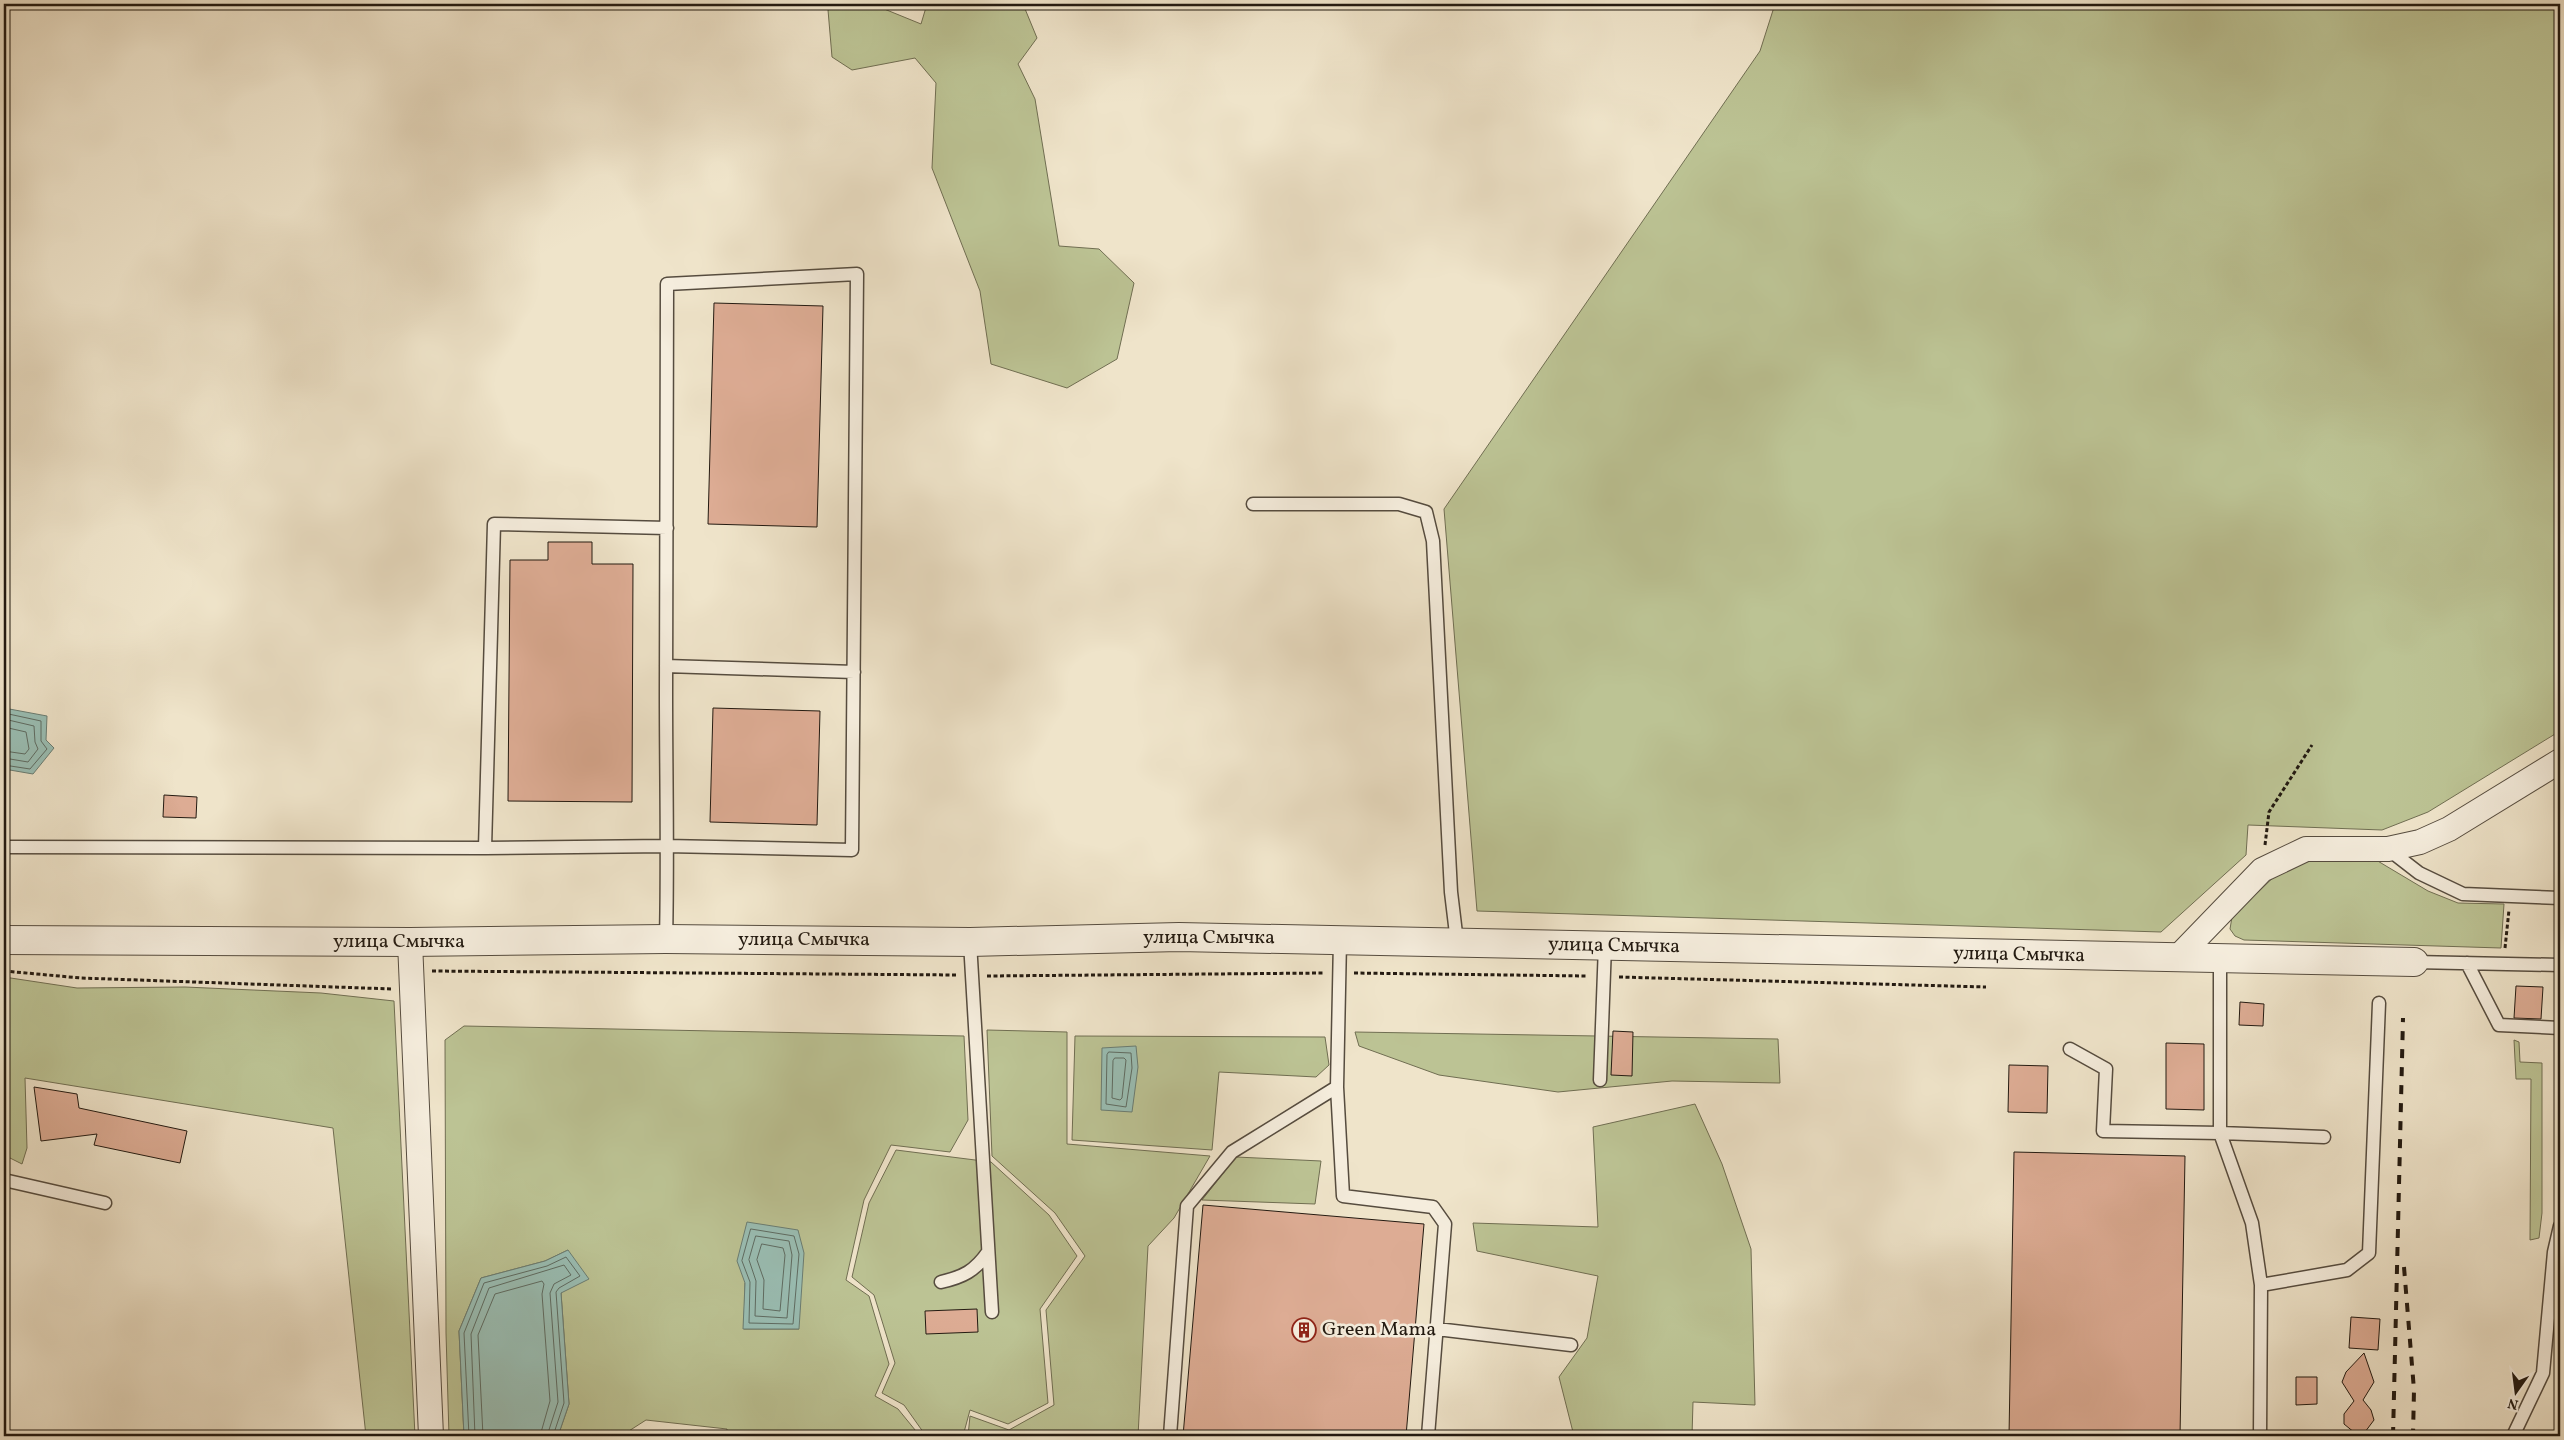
<svg xmlns="http://www.w3.org/2000/svg" width="2564" height="1440" viewBox="0 0 2564 1440" font-family="Vollkorn,serif">
<rect width="100%" height="100%" fill="#efe4ca"/>
<filter id="stains"><feTurbulence type="fractalNoise" baseFrequency=".004" numOctaves="4"/><feColorMatrix values="0 0 0 0 .2 0 0 0 0 .09 0 0 0 0 .02 0 0 0 .5 -.17"/></filter>
<radialGradient id="worn" r=".72"><stop offset=".6" stop-color="#630" stop-opacity="0"/><stop offset="1" stop-color="#630" stop-opacity=".3"/></radialGradient>
<path fill="#bcc394" stroke="#706e52" fill-rule="evenodd" d="M841,4H872L921,24L927,4H1023L1037,38L1018,64L1035,99L1059,246L1099,249L1134,283L1117,359L1067,388L991,364L980,291L932,168L936,83L915,58L852,70L832,57L828,10Z
M1775,4H2560V731L2428,812L2382,830L2248,825L2246,855L2161,932L1477,911L1444,509L1760,51Z
M2326,857H2371L2428,891L2458,903L2504,904L2501,948L2244,940L2235,936L2230,929L2232,917L2280,871L2298,864Z
M4,977L77,988L185,987L321,993L394,1001L415,1436H366L333,1128L25,1078L27,1148L22,1164L4,1155Z
M464,1026L964,1036L968,1120L950,1152L891,1145L864,1200L846,1280L869,1296L889,1364L875,1396L898,1409L920,1436H727V1429L646,1420L621,1436H558L569,1404L561,1293L568,1250L545,1261L481,1278L459,1331L464,1436H449L446,1333L445,1040ZM745,1283L799,1329H744Z
M987,1030L1067,1032V1144L1210,1156L1174,1218L1148,1246L1138,1436H968L970,1416L1009,1430L1054,1405L1046,1310L1085,1256L1055,1213L992,1156Z
M1355,1032L1778,1039L1780,1083L1672,1081L1558,1092L1439,1075L1359,1046Z
M1075,1036L1325,1037L1329,1065L1316,1077L1219,1072L1212,1150L1072,1140Z
M2514,1040L2519,1042L2520,1062L2542,1063V1213L2539,1238L2530,1240L2531,1079H2516Z
M1695,1104L1722,1164L1751,1249L1755,1405L1693,1402L1692,1436H1574L1559,1377L1587,1338L1598,1276L1477,1251L1473,1223L1598,1227L1593,1127Z
M896,1150L991,1162L1049,1215L1077,1256L1040,1309L1048,1403L1008,1424L970,1410L963,1436H926L904,1405L882,1393L895,1363L874,1295L852,1277L869,1203Z
M1236,1157L1321,1161L1315,1204L1202,1200Z"/>
<path fill="#9abfb5" stroke="#6a7d73" d="M4,708L47,716L46,740L54,748L33,774L4,769Z
M1136,1046L1138,1067L1132,1112L1101,1110L1102,1048Z
M747,1222L798,1230L804,1253L799,1329H743L745,1283L737,1261Z
M568,1250L589,1279L561,1293L569,1404L558,1436H464L459,1331L481,1278L545,1261Z"/>
<g fill="none" stroke-linecap="round" stroke-linejoin="round">
<path stroke="#5e6c63" stroke-width="1" d="M4,713L41,721V741L47,749L30,769L4,765
M4,719L34,726L35,742L38,749L28,762L4,758
M4,727L26,732L29,749L25,754L4,751
M1109,1052L1131,1053L1132,1068L1126,1107L1106,1104L1107,1055Z
M1115,1058H1124L1126,1060L1122,1098L1120,1100L1112,1098L1113,1061Z
M751,1229L794,1236L799,1254L793,1324L749,1323L750,1282L742,1261Z
M756,1236L789,1241L792,1255L787,1318L755,1316L756,1281L749,1260Z
M762,1244L783,1248L785,1255L780,1311L763,1309L764,1280L757,1260Z
M469,1436L464,1333L484,1283L547,1266L566,1257L580,1276L559,1288L556,1292L564,1403L553,1436
M475,1436L471,1334L489,1288L564,1265L571,1275L554,1284L550,1293L558,1402L547,1436
M483,1436L478,1335L495,1294L542,1281L544,1284L542,1294L550,1401L540,1436"/>
</g>
<path fill="#ddac94" stroke="#231a11" d="M714,303L823,306L817,527L708,524Z
M548,542H592V564H633L632,802L508,801L510,560H548Z
M713,708L820,711L817,825L710,822Z
M164,795L197,797L196,818L163,817Z
M2516,986L2543,987L2541,1019L2514,1018Z
M2240,1002L2264,1004L2263,1026L2239,1025Z
M1613,1031L1633,1032L1632,1076L1611,1075Z
M2166,1043L2204,1044V1110L2166,1109Z
M2009,1065L2048,1066L2047,1113L2008,1112Z
M34,1087L77,1094L79,1108L187,1131L180,1163L94,1145L97,1134L41,1141Z
M2014,1152L2185,1156L2180,1436H2009Z
M1203,1205L1424,1224L1406,1436H1183Z
M977,1309L978,1332L926,1334L925,1311Z
M2351,1317L2380,1319L2378,1350L2349,1348Z
M2364,1353L2374,1382L2363,1400L2371,1410L2374,1420L2365,1432L2355,1433L2344,1424V1414L2354,1401L2342,1382L2346,1372Z
M2296,1377H2317V1404L2296,1405Z"/>
<g fill="none" stroke-linecap="round" stroke-linejoin="round">
<g stroke="#564c3f" stroke-width="15">
<path id="service" d="M1253,504H1399L1426,512L1433,541L1451,892L1457,942
M666,666L854,672
M4,847L485,848
M2388,849L2419,873L2463,894L2560,898
M666,939C668,857 666,775 666,693C666,557 667,421 667,284L857,274L852,850L666,846L485,848L494,524L667,528
M970,942L992,1312
M2414,962L2560,965
M2467,963L2499,1025L2560,1028
M2070,1049L2106,1069L2103,1131L2220,1133V959
M1600,1080L1605,945
M1337,1087L1343,1196L1433,1207L1445,1224L1428,1436
M4,1180L105,1203
M941,1282C963,1277 975,1271 988,1252
M2261,1285L2347,1270L2369,1253L2379,1003
M1437,1329L1571,1345
M1170,1436L1187,1206L1232,1152L1337,1087L1340,940
M2260,1436L2261,1285L2252,1223L2220,1133L2324,1137
M2513,1436L2543,1373L2554,1252L2560,1226"/>
</g>
<g stroke="#564c3f" stroke-width="26">
<path id="minor" d="M410,942L431,1436
M2177,958L2262,870L2306,849H2388L2420,842L2449,829L2560,761"/>
</g>
<g stroke="#564c3f" stroke-width="30">
<path id="tertiary" d="M4,940L410,942L666,939L970,942L1179,937L2414,962"/>
</g>
<path stroke="#231a11" stroke-width="3" stroke-dasharray="4 2.5" stroke-linecap="butt" d="M2265,845L2269,812L2312,745
M2505,948L2509,910
M4,971L81,978L392,989
M432,971L958,975
M1354,973L1588,976
M987,976L1325,973
M1619,977L1986,987"/>
<use href="#service" stroke="#f5eddd" stroke-width="12"/>
<use href="#minor" stroke="#f5eddd" stroke-width="24"/>
<use href="#tertiary" stroke="#f5eddd" stroke-width="28"/>
<path stroke="#231a11" stroke-width="4" stroke-dasharray="9 9" stroke-linecap="butt" d="M2404,1267L2414,1390L2413,1436
M2393,1436L2403,1018"/>
</g>
<defs>
<g id="building-ring" transform="scale(1.25)"><circle r="9.5" fill="#f5eddd" stroke="#8f2418" stroke-width="1.5"/><path d="M-4-6H4V6H1V3H-1V6H-4ZM-2.5-4.3h1.7v1.8h-1.7ZM.8-4.3h1.7v1.8H.8ZM-2.5-1h1.7V.8h-1.7ZM.8-1h1.7V.8H.8Z" fill="#8f2418"/></g>
</defs>
<g fill-rule="evenodd">
<use href="#building-ring" x="1304" y="1330"/>
</g>
<g text-anchor="middle" dominant-baseline="central" stroke-width="5" stroke-linejoin="round" paint-order="stroke">
<g font-size="20" fill="#231a11" stroke="#f5eddd">
<text x="1209" y="938">улица Смычка</text>
<text x="804" y="940">улица Смычка</text>
<text x="399" y="942">улица Смычка</text>
<text transform="translate(1614 946) rotate(1)">улица Смычка</text>
<text transform="translate(2019 955) rotate(1)">улица Смычка</text>
</g>
<g font-size="20" fill="#231a11" stroke="#f5eddd" text-anchor="start">
<text x="1322" y="1330">Green Mama</text>
</g>
</g>
<rect width="2564" height="1440" fill="none" stroke="#efe4ca" stroke-width="20"/>
<rect x="5" y="5" width="2554" height="1430" fill="none" stroke="#231a11" stroke-width="2.5"/>
<rect x="10" y="10" width="2544" height="1420" fill="none" stroke="#231a11"/>
<g transform="translate(2516 1392) rotate(194)" stroke="#f5eddd" stroke-width="4" paint-order="stroke">
<path d="M0-4L9 19L0 12L-9 19Z" fill="#231a11"/>
<text y="-8" font-size="14" font-weight="bold" text-anchor="middle" fill="#231a11">N</text>
</g>
<rect width="100%" height="100%" filter="url(#stains)"/>
<rect width="100%" height="100%" fill="url(#worn)"/>
</svg>
